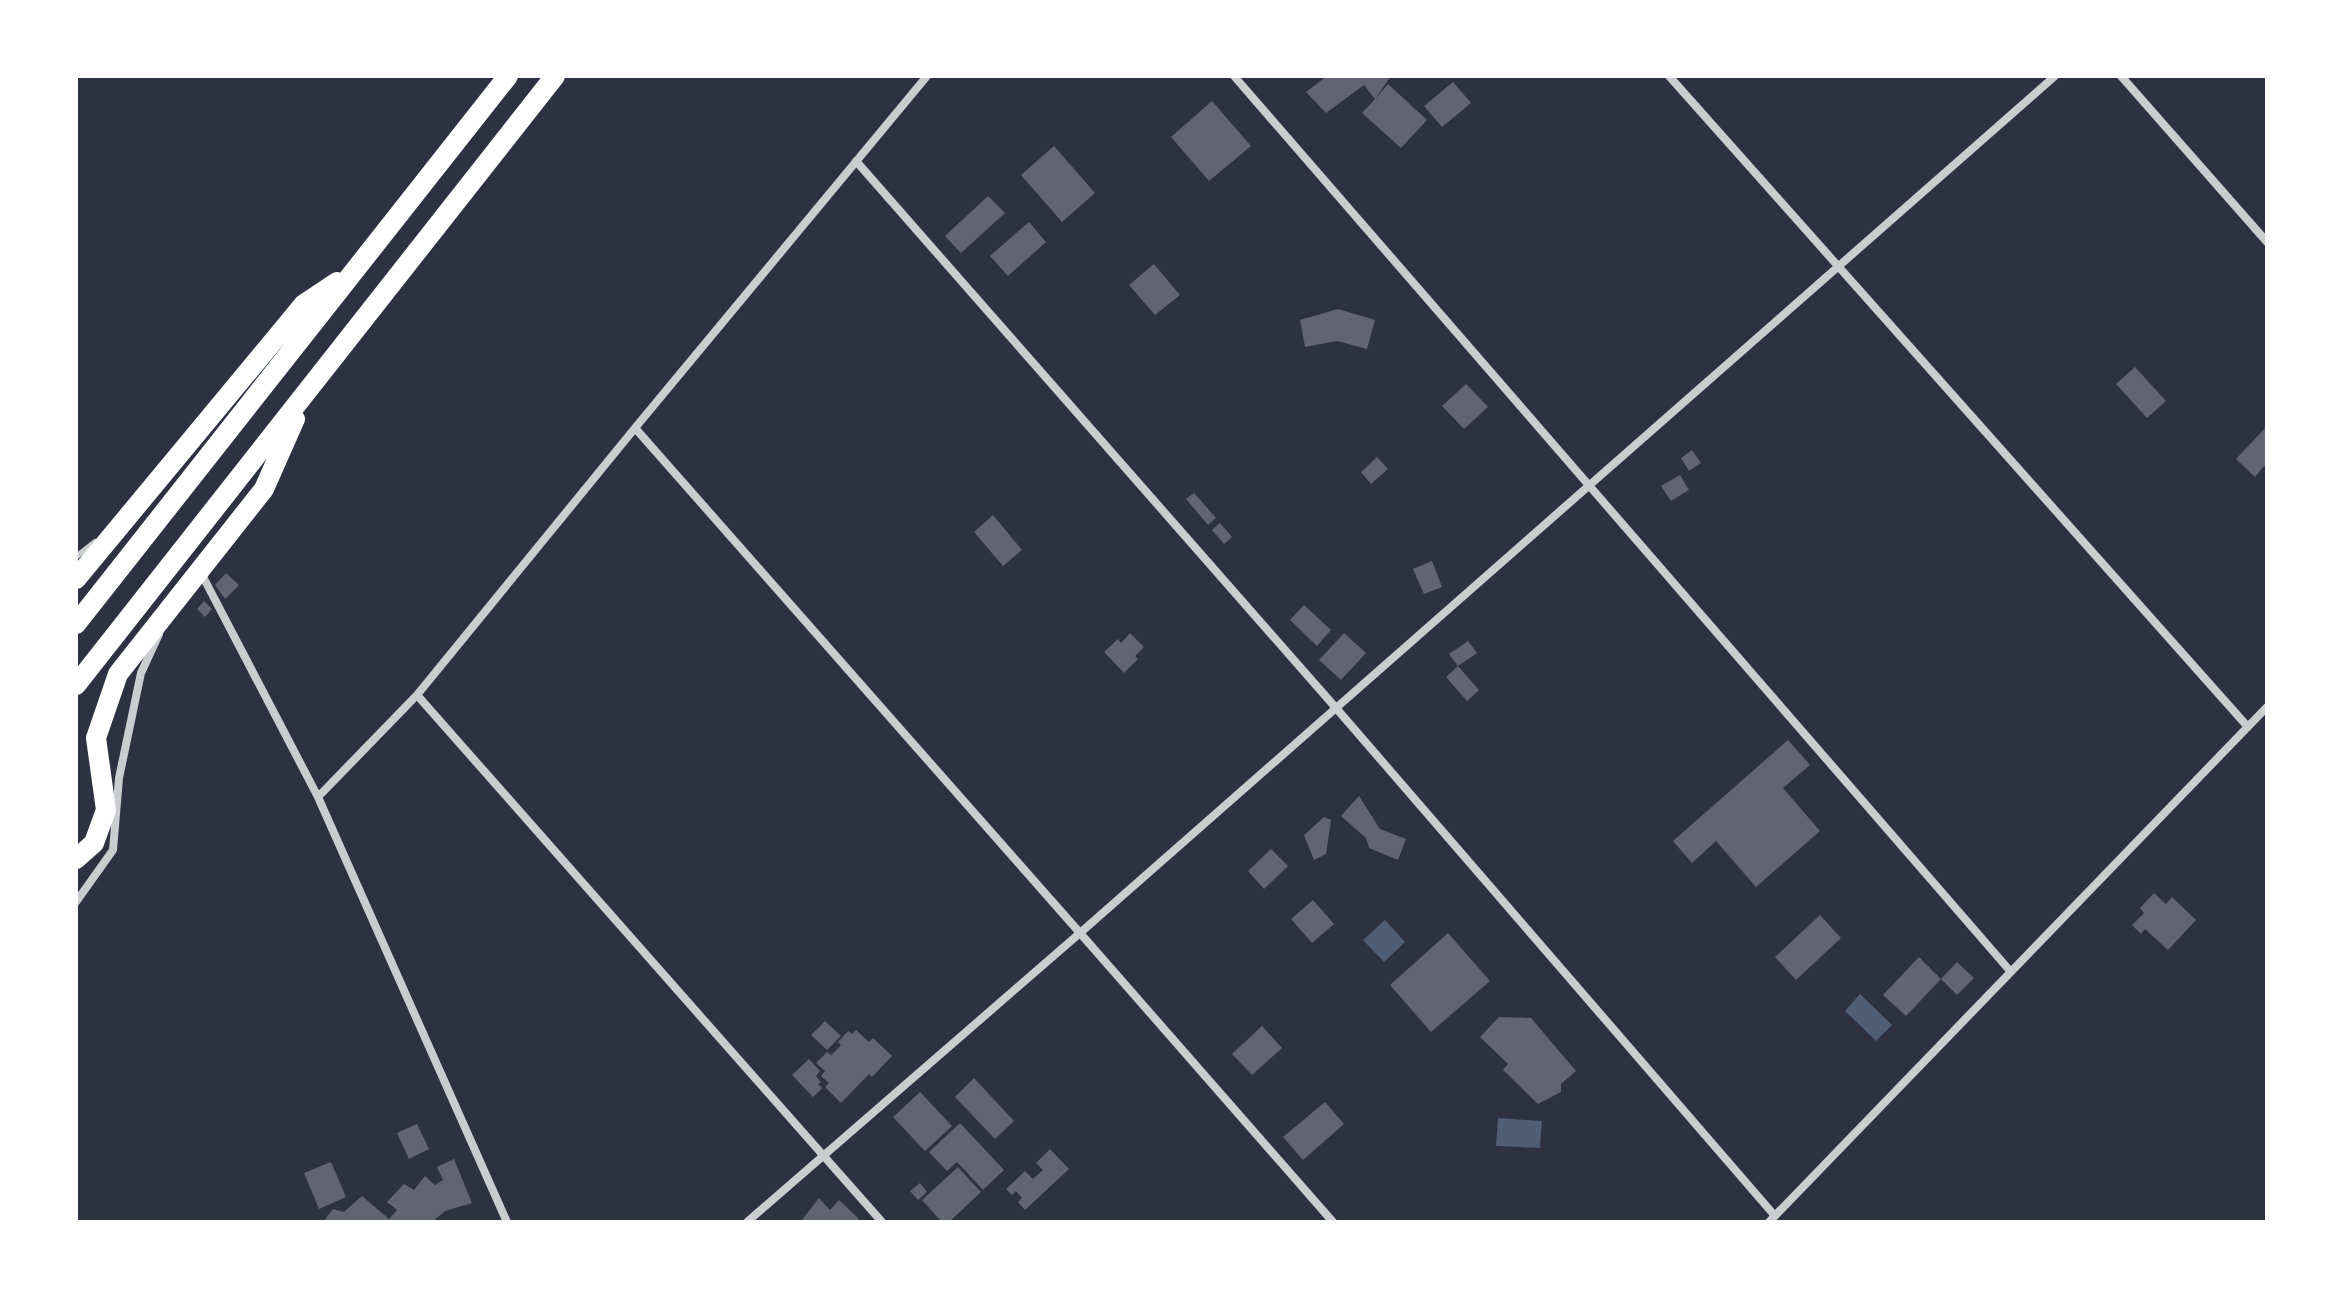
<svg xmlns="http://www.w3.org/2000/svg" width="2343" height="1298" viewBox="0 0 2343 1298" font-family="'Roboto Condensed',sans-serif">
<rect width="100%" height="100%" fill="#2d3142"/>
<path fill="#4f5d75" d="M1385,920L1405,942L1384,962L1363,940Z
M1860,994L1892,1025L1876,1041L1845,1011Z
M1498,1118L1542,1121L1540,1148L1496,1146Z"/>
<path fill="#626471" d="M1327,76H1357L1359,78L1361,76H1391L1375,99L1388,84L1427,120L1401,148L1362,113L1375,99L1364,85L1326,113L1306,92Z
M1453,82L1471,103L1442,127L1424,106Z
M1212,101L1251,146L1209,181L1171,137Z
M1054,146L1095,193L1062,222L1021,175Z
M988,196L1005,213L961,253L945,236Z
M1029,222L1046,242L1008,276L990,256Z
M1154,264L1180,295L1155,315L1129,285Z
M1338,309L1375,320L1367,349L1337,341L1305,347L1300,320Z
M2135,367L2166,401L2147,418L2116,384Z
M1466,384L1488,407L1464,429L1442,406Z
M2267,426V469L2264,466L2255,477L2236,459Z
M1692,450L1701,463L1689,471L1681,458Z
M1377,457L1388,469L1371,484L1361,472Z
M1680,475L1689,490L1671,501L1661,486Z
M1194,493L1216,518L1208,525L1186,499Z
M993,515L1022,550L1003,566L974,532Z
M1220,523L1232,537L1224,544L1212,530Z
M1432,561L1442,587L1424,594L1413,569Z
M226,573L239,585L225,599L215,585Z
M204,601L212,609L205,617L197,609Z
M1304,605L1331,630L1317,646L1290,620Z
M1130,633L1144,647L1135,656L1138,659L1124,673L1104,652L1118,639L1121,643Z
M1344,633L1366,653L1341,680L1319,660Z
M1468,641L1477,653L1458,666L1479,690L1467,701L1446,677L1458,666L1449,654Z
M1788,740L1810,765L1783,788L1820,831L1756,887L1716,841L1692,863L1673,841Z
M1359,796L1380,829L1406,839L1398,860L1369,848L1366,838L1341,816Z
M1324,817L1331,820L1326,854L1314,860L1304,835Z
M1271,849L1288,866L1264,889L1248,871Z
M2154,893L2166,904L2172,897L2196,920L2168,950L2145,929L2141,934L2132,925L2144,913L2140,908Z
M1313,900L1334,924L1312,943L1291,919Z
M1820,915L1841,938L1796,980L1775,957Z
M1448,933L1490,981L1431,1032L1390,985Z
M1919,957L1941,979L1906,1016L1883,995Z
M1957,962L1974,978L1957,995L1941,979Z
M1499,1017L1531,1018L1576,1071L1561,1084V1092L1538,1104L1503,1070L1508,1064L1480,1037Z
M825,1021L841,1036L827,1050L811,1035Z
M1262,1026L1282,1048L1252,1075L1232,1054Z
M856,1030L869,1042L873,1038L892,1056L872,1077L869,1074L841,1103L825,1087L829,1083L821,1076L825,1071L816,1063L827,1052L831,1055L841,1045L838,1042L848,1031L852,1034Z
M809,1059L820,1071L816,1076L821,1082L818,1084L822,1088L813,1097L792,1075Z
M974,1078L1014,1121L995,1139L955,1097Z
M920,1092L952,1126L925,1151L893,1117Z
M1325,1102L1344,1124L1303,1160L1283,1137Z
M960,1123L1004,1170L983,1190L957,1162L947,1171L929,1152Z
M417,1124L429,1149L409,1159L397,1133Z
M1050,1149L1069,1169L1025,1210L1018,1202L1022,1198L1016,1191L1012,1195L1006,1189L1025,1171L1033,1179L1043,1170L1036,1163Z
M454,1159L472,1203L445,1211L432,1222H327L325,1219L333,1209L344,1212L362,1196L389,1219L397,1210L387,1202L404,1184L414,1190L425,1176L435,1185L443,1180L437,1167Z
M331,1162L346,1197L319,1209L304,1173Z
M958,1167L981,1192L949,1222H938L940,1220L922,1200Z
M920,1183L927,1192L918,1200L910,1191Z
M819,1198L830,1210L839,1200L859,1219L857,1222H803L802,1220Z"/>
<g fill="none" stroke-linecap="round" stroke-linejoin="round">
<path stroke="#caccd0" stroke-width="6" d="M76,557L95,542"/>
<path stroke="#caccd0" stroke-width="8" d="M1234,76L2011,972
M1669,76L2248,727
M2121,76L2267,242
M856,161L1336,708L1775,1216
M635,428L927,76
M200,571L318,797L507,1222
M417,695L635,428L1080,933L747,1222
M318,797L417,695L882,1222
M76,902L113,850L119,778L141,673L159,634
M1333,1222L1080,933L2055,76
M1769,1222L2267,707"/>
<path stroke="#fff" stroke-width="20" d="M76,579L304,304L337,282
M76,624L508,76
M76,685L555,76
M76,859L94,843L106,810L96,738L118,674L264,489L295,419"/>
</g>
<rect width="2343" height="1298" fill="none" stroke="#ffffff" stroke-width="156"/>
</svg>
